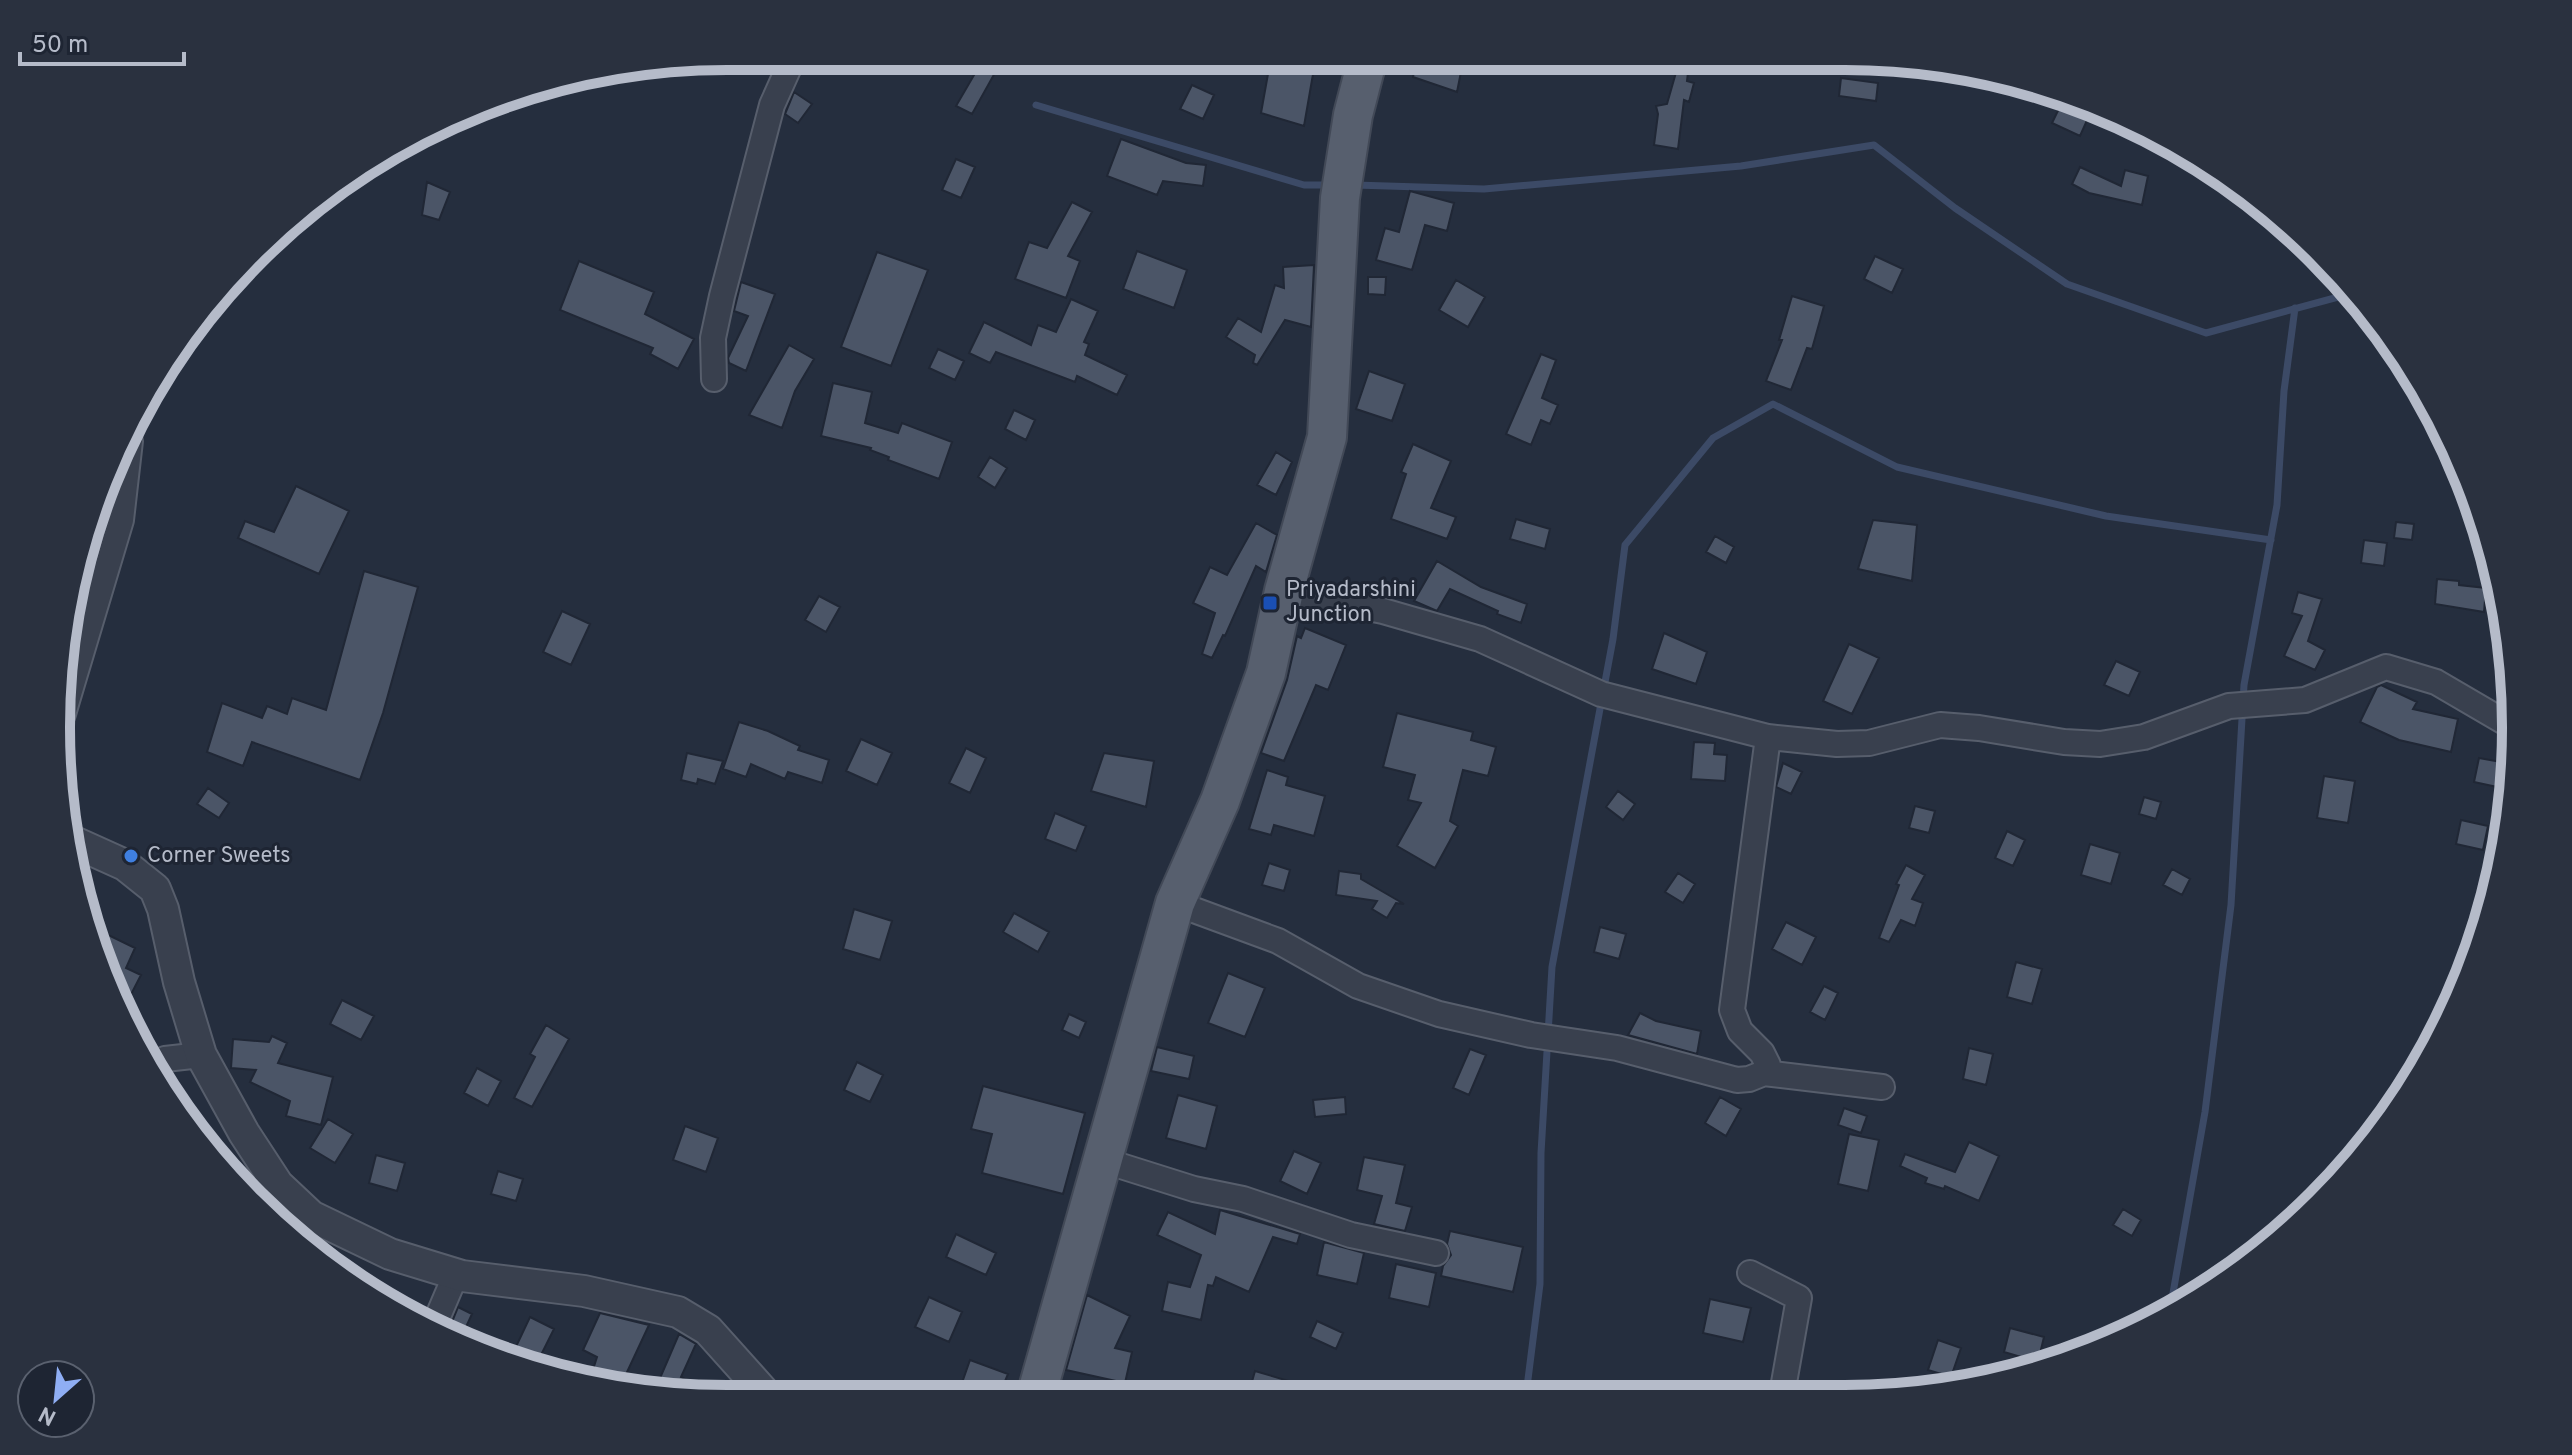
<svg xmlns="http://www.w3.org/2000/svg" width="2572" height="1455" viewBox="0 0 2572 1455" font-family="Overpass,sans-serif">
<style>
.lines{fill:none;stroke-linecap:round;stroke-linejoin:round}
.stream{stroke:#3c4a66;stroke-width:7}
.building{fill:#4b5567;stroke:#202735;stroke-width:2}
.minor-casing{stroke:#575e6c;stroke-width:28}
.tertiary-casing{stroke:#575e6c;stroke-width:34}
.primary-casing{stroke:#424957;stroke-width:42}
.minor{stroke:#39404e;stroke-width:24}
.tertiary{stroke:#39404e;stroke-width:30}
.primary{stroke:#575f6e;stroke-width:38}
.transit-dot{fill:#1a4fb4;stroke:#1e2533;stroke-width:3}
.shop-dot{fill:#3f7fe0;stroke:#1e2533;stroke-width:3}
.labels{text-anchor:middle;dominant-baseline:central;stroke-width:6;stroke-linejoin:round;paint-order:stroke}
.poi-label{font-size:22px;fill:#b5bbc9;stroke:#1e2533;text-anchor:start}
.rim{fill:none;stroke:#b5bbc9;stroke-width:10}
</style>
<rect width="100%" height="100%" fill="#252e3e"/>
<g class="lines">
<path class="stream" d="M1036 105 1304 185H1331
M1355 185 1484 189 1741 166 1874 145 1955 208 2067 284 2206 333 2353 293
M2170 1310 2205 1112 2231 905 2244 685 2277 505 2284 391 2295 308
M1526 1395 1540 1284 1541 1153 1552 967 1613 639 1625 545 1713 438 1773 404 1897 467 2106 516 2271 540"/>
</g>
<path class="building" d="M1271 57H1316L1304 126 1261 113Z
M1417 57H1464L1457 92 1413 77Z
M1679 62 1689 64 1687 81 1694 83 1689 102 1684 100 1678 149 1654 145 1658 114 1656 106 1667 104Z
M981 63 996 71 972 114 956 106Z
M1841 78 1878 83 1876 101 1839 96Z
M1192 85 1214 95 1203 119 1180 109Z
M794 92 812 104 798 123 785 114Z
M2066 94 2093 107 2080 136 2052 123Z
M1121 139 1186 163 1206 165 1203 186 1163 181 1157 195 1107 176Z
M956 159 975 167 961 198 942 190Z
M2080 167 2121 186 2125 170 2148 176 2142 205 2089 193 2072 184Z
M427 182 450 192 439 220 422 215Z
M1410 191 1454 203 1447 231 1425 225 1412 270 1376 260 1385 228 1399 232Z
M1072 202 1092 212 1068 256 1080 261 1066 298 1015 279 1029 242 1047 248Z
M1137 251 1187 270 1174 308 1123 289Z
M877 252 928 270 891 366 841 347Z
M1875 256 1903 269 1892 293 1864 279Z
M579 261 654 292 645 314 694 339 678 369 650 354 653 348 560 310Z
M1314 265 1311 327 1285 320 1257 365 1253 363 1255 355 1226 337 1238 318 1261 332 1275 285 1284 288 1283 267Z
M1368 277H1386L1385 295 1368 294Z
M1456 280 1485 297 1468 327 1439 310Z
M741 282 775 294 746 371 729 363 728 358 748 316 734 311Z
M1792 296 1824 306 1812 349 1807 348 1791 390 1766 381 1782 340H1779Z
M1071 299 1098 311 1084 342 1089 344 1085 355 1127 375 1117 395 1077 376 1075 382 996 352 990 363 969 353 984 322 1031 345 1038 325 1056 332Z
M789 345 814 359 795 391 782 428 749 415Z
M938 349 964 361 955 380 929 368Z
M1541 354 1556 360 1542 398 1558 405 1550 424 1541 420 1531 445 1506 434Z
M1369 371 1405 384 1392 421 1356 409Z
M833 383 872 392 865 423 898 433 902 423 952 442 939 479 888 460 889 457 870 450 871 448 821 436Z
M1014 410 1035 420 1026 440 1005 429Z
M1413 444 1451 461 1431 508 1456 517 1447 539 1391 519 1406 474 1401 472Z
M1276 452 1292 462 1276 495 1257 485Z
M990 457 1007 468 995 488 978 477Z
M296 486 349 511 319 574 238 538 245 521 274 532Z
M1516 519 1550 529 1545 549 1510 539Z
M1873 520 1917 525 1912 581 1858 569Z
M2396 522 2414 524 2412 540 2394 538Z
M1256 523 1277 535 1266 572 1256 566 1225 636 1223 635 1212 658 1202 654 1215 613 1193 603 1210 567 1227 575Z
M1715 536 1734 547 1726 563 1706 552Z
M2364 540 2387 543 2384 566 2361 563Z
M1437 561 1481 587 1527 604 1521 623 1497 614 1498 611 1450 589 1437 611 1414 601Z
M364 571 418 587 383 713 360 780 252 742 243 766 207 752 222 703 262 718 267 706 287 714 292 698 326 710Z
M2437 579 2459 581V585L2486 588 2484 612 2435 604Z
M2298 592 2322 599 2308 641 2325 650 2315 670 2284 656 2302 616 2292 613Z
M819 596 840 607 826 632 805 620Z
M562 611 590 624 571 665 543 652Z
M1305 628 1346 645 1328 690 1316 685 1284 761 1261 753 1287 680 1297 636 1301 638Z
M1664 633 1707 652 1696 684 1652 669Z
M1849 644 1879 658 1852 714 1823 701Z
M2116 661 2140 672 2129 696 2104 685Z
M2381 685 2417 702 2413 709 2458 719 2451 752 2399 740 2360 722 2377 687Z
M1397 713 1473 732 1471 740 1496 747 1488 776 1463 770 1450 821 1458 826 1435 868 1397 846 1421 803 1408 800 1415 775 1383 767Z
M739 722 768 731 800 746 798 750 829 760 822 783 788 772 785 779 751 764 746 777 723 769Z
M861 739 892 753 877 785 846 771Z
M1694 742 1715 743 1714 754 1727 755 1725 781 1691 779Z
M966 748 986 758 970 793 949 783Z
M687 753 723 761 715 784 698 779 697 784 681 780Z
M1104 753 1154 761 1146 807 1091 791Z
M2479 758 2512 764 2511 790 2474 782Z
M1783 763 1802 772 1791 794 1776 787Z
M1267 770 1288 777 1286 785 1325 796 1314 836 1274 825 1271 835 1249 829Z
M2324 776 2355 781 2348 823 2317 818Z
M208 788 229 803 219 818 197 804Z
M1618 791 1635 804 1623 820 1606 807Z
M2144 797 2161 802 2156 819 2139 814Z
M1915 806 1935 811 1929 833 1909 828Z
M1055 813 1086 826 1076 851 1045 839Z
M2461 820 2488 826 2483 850 2456 844Z
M2007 831 2025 840 2013 866 1995 858Z
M2090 844 2120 853 2111 884 2081 875Z
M1269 863 1290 870 1284 891 1262 885Z
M1906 865 1925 875 1912 899 1923 903 1915 926 1901 920 1889 942 1879 938 1899 885 1896 884Z
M2172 869 2190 879 2182 895 2163 885Z
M1339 871 1361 874V879L1404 904 1396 903 1387 918 1372 909 1377 901 1336 895Z
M1678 873 1695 884 1683 903 1665 892Z
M854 909 892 921 880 960 843 949Z
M1014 913 1049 932 1038 952 1003 932Z
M1786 922 1816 937 1802 965 1772 949Z
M1600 927 1626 934 1619 959 1594 952Z
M94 928 135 948 126 968 141 975 123 1010 107 984Z
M2016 962 2042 969 2032 1004 2007 997Z
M1228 973 1265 988 1245 1037 1208 1023Z
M1824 986 1838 993 1825 1020 1810 1012Z
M342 1000 374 1016 361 1040 330 1024Z
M1640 1013 1656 1021 1701 1031 1697 1054 1628 1035Z
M1069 1014 1086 1022 1079 1038 1062 1030Z
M546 1025 569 1039 532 1107 514 1098 535 1057 530 1054Z
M272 1036 287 1043 278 1063 333 1077 321 1125 286 1116 290 1101 250 1082 256 1070 231 1068 233 1039 269 1042Z
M1157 1047 1194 1056 1189 1079 1151 1071Z
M1969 1048 1993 1054 1986 1085 1963 1079Z
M1470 1049 1486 1055 1469 1095 1453 1088Z
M857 1062 883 1075 870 1102 844 1090Z
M477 1068 501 1081 488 1106 464 1093Z
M983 1086 1085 1113 1063 1194 982 1173 992 1134 971 1129Z
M1178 1095 1217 1106 1206 1149 1166 1138Z
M1345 1097 1346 1114 1315 1117 1313 1100Z
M1720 1097 1741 1109 1726 1136 1705 1123Z
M1844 1108 1867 1116 1861 1133 1838 1125Z
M328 1119 353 1134 335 1163 310 1148Z
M685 1126 718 1138 706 1172 673 1160Z
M1849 1134 1879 1140 1868 1191 1838 1184Z
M1969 1142 1999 1156 1979 1201 1945 1186 1944 1189 1925 1183 1927 1178 1900 1166 1905 1154 1955 1172Z
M1294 1151 1321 1163 1307 1194 1280 1181Z
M376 1155 405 1163 397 1191 369 1183Z
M1364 1157 1405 1165 1396 1203 1412 1207 1405 1231 1374 1224 1382 1196 1357 1190Z
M498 1171 523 1179 516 1201 491 1194Z
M2123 1209 2141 1220 2132 1236 2113 1225Z
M1220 1210 1300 1234 1297 1244 1273 1237 1249 1292 1216 1277 1213 1286 1208 1285 1201 1320 1162 1311 1168 1282 1190 1287 1201 1255 1157 1235 1168 1212 1215 1234Z
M1450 1231 1523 1247 1513 1292 1441 1276 1443 1266 1451 1255 1447 1244Z
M956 1234 996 1253 986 1275 946 1257Z
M1324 1242 1364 1253 1357 1284 1317 1275Z
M1396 1264 1436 1273 1429 1307 1389 1298Z
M1087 1295 1130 1316 1115 1348 1132 1352 1125 1383 1066 1370Z
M929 1297 962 1312 949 1342 915 1327Z
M1710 1299 1751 1308 1743 1342 1703 1333Z
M458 1307 472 1314 460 1340 447 1334Z
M600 1313 649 1325 621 1385 590 1379 597 1357 583 1350Z
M530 1317 554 1329 536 1365 513 1353Z
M1317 1321 1343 1333 1336 1349 1310 1337Z
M2010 1328 2044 1337 2038 1362 2004 1352Z
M679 1334 696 1344 681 1377 685 1379 677 1396 654 1392Z
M1938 1340 1961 1348 1951 1377 1928 1370Z
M970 1360 1008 1374 999 1396 957 1397Z
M1255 1371 1322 1391 1321 1395 1259 1396 1249 1392Z"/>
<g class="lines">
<defs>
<path id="minor" d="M714 379 713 338 722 296 772 105 794 56
M98 512 121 520
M1284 591 1383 611 1480 639 1601 694 1768 737 1837 744 1869 743 1940 725 1979 728 2064 742 2100 744 2144 737 2229 706 2305 700 2386 667 2436 682 2513 727
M63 714 121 520 130 441
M1175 903 1278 941 1358 986 1439 1014 1531 1035 1617 1048 1737 1080 1749 1079 1764 1073 1768 1065 1762 1053 1740 1031 1732 1010 1768 737
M156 1063 165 1059 201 1055
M1764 1073 1882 1087
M1102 1160 1194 1189 1243 1199 1351 1235 1436 1253
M1750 1273 1799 1298 1782 1394
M433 1328 456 1274"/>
<path id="tertiary" d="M74 842 125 865 155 889 163 909 179 982 201 1055 244 1133 278 1185 311 1216 390 1254 462 1276 584 1291 678 1312 708 1330 768 1397"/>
<path id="primary" d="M1036 1396 1175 903 1220 801 1266 673 1284 591 1327 437 1340 198 1353 115 1368 57"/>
</defs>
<use href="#minor" class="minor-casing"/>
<use href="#tertiary" class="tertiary-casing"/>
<use href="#primary" class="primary-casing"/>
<use href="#minor" class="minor"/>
<use href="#tertiary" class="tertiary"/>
<use href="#primary" class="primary"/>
</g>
<rect class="transit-dot" x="1262" y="595" width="16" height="16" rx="4"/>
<circle class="shop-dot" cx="131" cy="856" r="8"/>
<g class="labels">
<g class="poi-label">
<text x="1286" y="590">Priyadarshini<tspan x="1286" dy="25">Junction</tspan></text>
<text x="147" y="856">Corner Sweets</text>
</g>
</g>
<path d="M0 0H2572V1455H0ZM727 70H1845A657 657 0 0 1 2502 727V728A657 657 0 0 1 1845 1385H727A657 657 0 0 1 70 728V727A657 657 0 0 1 727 70Z" fill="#2a313f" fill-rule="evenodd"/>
<path class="rim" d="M727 70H1845A657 657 0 0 1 2502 727V728A657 657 0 0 1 1845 1385H727A657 657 0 0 1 70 728V727A657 657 0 0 1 727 70Z"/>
<g transform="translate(56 1399) rotate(207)"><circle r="38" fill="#1e2533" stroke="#5a616f" stroke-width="2"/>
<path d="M0-6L14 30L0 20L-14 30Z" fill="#8faef4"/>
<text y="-12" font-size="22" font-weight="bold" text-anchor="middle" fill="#b5bbc9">N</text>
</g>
<path d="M20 52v12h164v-12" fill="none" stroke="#b5bbc9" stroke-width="4"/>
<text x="32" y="52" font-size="24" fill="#b5bbc9" stroke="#1e2533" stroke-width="6" paint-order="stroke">50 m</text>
</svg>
